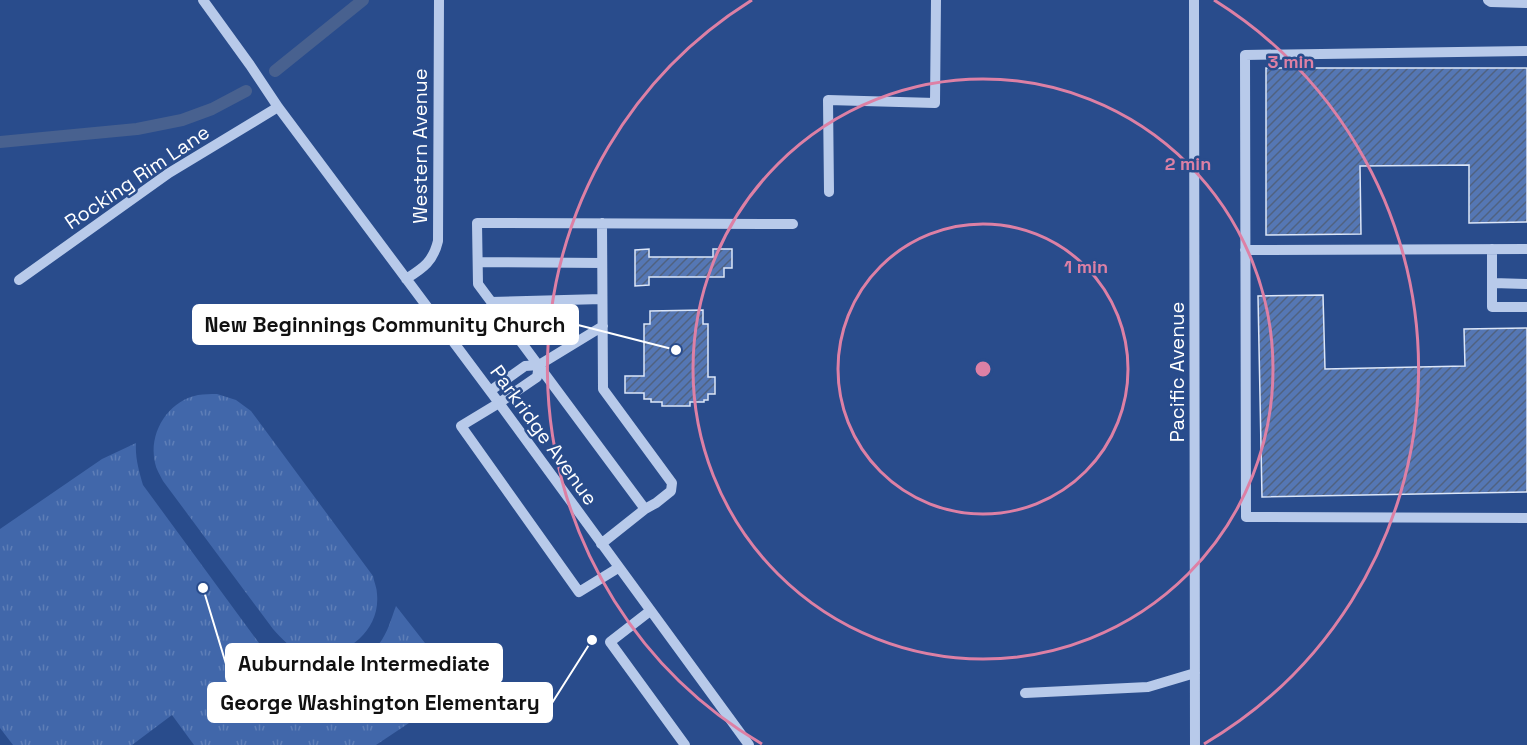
<svg xmlns="http://www.w3.org/2000/svg" width="1527" height="745" viewBox="0 0 1527 745" font-family="'Space Grotesk',sans-serif">
<style>
.grass{fill:url(#grass-tufts)}
.lines{fill:none;stroke-linecap:round;stroke-linejoin:round}
.canal{stroke:#48618f;stroke-width:12}
.building{fill:url(#building-hatch);stroke:#dce6f8;stroke-width:1.5}
.minor{stroke:#b8caea;stroke-width:10}
.ring{fill:none;stroke:#dd80a5;stroke-width:3}
.labels{text-anchor:middle;dominant-baseline:central;stroke-width:5;stroke-linejoin:round;paint-order:stroke}
.street-label{font-size:20px;fill:#fff;stroke:#294c8c}
.centre{fill:#dd80a5;stroke:#294c8c;stroke-width:3}
.ring-label{font-size:18px;text-anchor:middle;font-weight:bold;fill:#dd80a5;stroke:#294c8c;stroke-width:5;stroke-linejoin:round;paint-order:stroke}
.leader{fill:none;stroke:#fff;stroke-width:2}
.callout-dot{fill:#fff;stroke:#294c8c;stroke-width:2}
.callout{fill:#fff;stroke:#fff;stroke-width:2}
.callout-label{font-size:21px;text-anchor:middle;font-weight:bold;fill:#111}
</style>
<defs>
<pattern id="grass-tufts" width="24" height="20" patternUnits="userSpaceOnUse" patternTransform="scale(1.5)"><rect width="24" height="20" fill="#4167aa"/><path d="M3 7l-1-3M5 7V3M7 7l1-3M15 17l-1-3M17 17v-4M19 17l1-3" fill="none" stroke="#5e7eb7"/></pattern>
<pattern id="building-hatch" width="6" height="6" patternUnits="userSpaceOnUse" patternTransform="scale(1.5)"><rect width="6" height="6" fill="#5577b4"/><path d="M-1 1l2-2M0 6l6-6M5 7l2-2" fill="none" stroke="#506280"/></pattern>
</defs>
<rect width="100%" height="100%" fill="#294c8c"/>
<path class="grass" d="M217 394 236 400 251 411 373 576C374 582 377 588 377 594 381 634 339 664 302 652 290 648 282 639 273 629L163 481C160 475 156 469 155 463 148 433 168 401 198 395 204 394 211 394 217 394Z
M136 443C135 458 139 471 143 485L259 643C265 649 272 656 280 661 300 673 329 677 351 668 362 663 372 653 379 644 388 632 391 619 396 606L432 652 418 717 376 745H194L172 715 132 745H13L0 728V529L102 459Z"/>
<g class="lines">
<path class="canal" d="M275 71 363 0
M0 142 137 129 182 120 212 109 246 91"/>
</g>
<path class="building" d="M1266 68H1527V222L1469 223V165L1360 166 1361 234 1266 235Z
M649 249V257H713V249H732V268H724V277H649V285L635 286V250Z
M1323 295 1325 369 1465 366 1464 329 1527 328V492L1262 497 1258 296Z
M703 310V324H708V377H715V394H708V400H704V402H690V406H662V402H651V399H644V393H625V376H644V324H650V311Z"/>
<g class="lines">
<path class="minor" d="M203 0 250 65 278 107 499 403 749 745
M1194 0 1195 745
M1488 0 1491 2 1527 3
M1527 51 1245 55 1246 517 1527 518
M829 192 828 100 935 103 936 0
M602 223 603 389 672 483 671 491 656 503 645 509 478 284 477 223 793 224
M1492 249V307H1527
M1245 250 1527 249
M478 262 602 263
M406 279C423 268 433 262 438 241L439 0
M19 280 169 173 278 107
M1493 283 1527 284
M491 302 602 299
M539 365 537 377 499 403 461 426 579 592 618 568
M490 391 525 366 539 365 603 326
M601 544 645 509
M650 611 610 642 685 745
M1025 693 1148 687 1195 673"/>
</g>
<g class="ring">
<circle cx="983" cy="369" r="145"/>
<circle cx="983" cy="369" r="290"/>
<path d="M762 744A435 435 0 0 1 752 0M1214 0A435 435 0 0 1 1204 744"/>
</g>
<g class="labels">
<g class="street-label">
<text transform="translate(420 146) rotate(-90)">Western Avenue</text>
<text transform="translate(137 177) rotate(-34)">Rocking Rim Lane</text>
<text transform="translate(1177 372) rotate(-90)">Pacific Avenue</text>
<text transform="translate(544 435) rotate(54)">Parkridge Avenue</text>
</g>
</g>
<circle cx="983" cy="369" r="9" class="centre"/>
<g class="ring-label">
<text x="1291" y="68">3 min</text>
<text x="1188" y="170">2 min</text>
<text x="1086" y="273">1 min</text>
</g>
<path class="leader" d="M676 350L578 325M203 588L226 664M592 640L552 703"/>
<g class="callout-dot">
<circle cx="676" cy="350" r="6"/>
<circle cx="203" cy="588" r="6"/>
<circle cx="592" cy="640" r="6"/>
</g>
<g class="callout">
<rect x="193" y="305" width="385" height="39" rx="6"/>
<rect x="226" y="644" width="276" height="39" rx="6"/>
<rect x="208" y="683" width="344" height="39" rx="6"/>
</g>
<g class="callout-label">
<text x="385" y="332">New Beginnings Community Church</text>
<text x="364" y="671">Auburndale Intermediate</text>
<text x="380" y="710">George Washington Elementary</text>
</g>
</svg>
